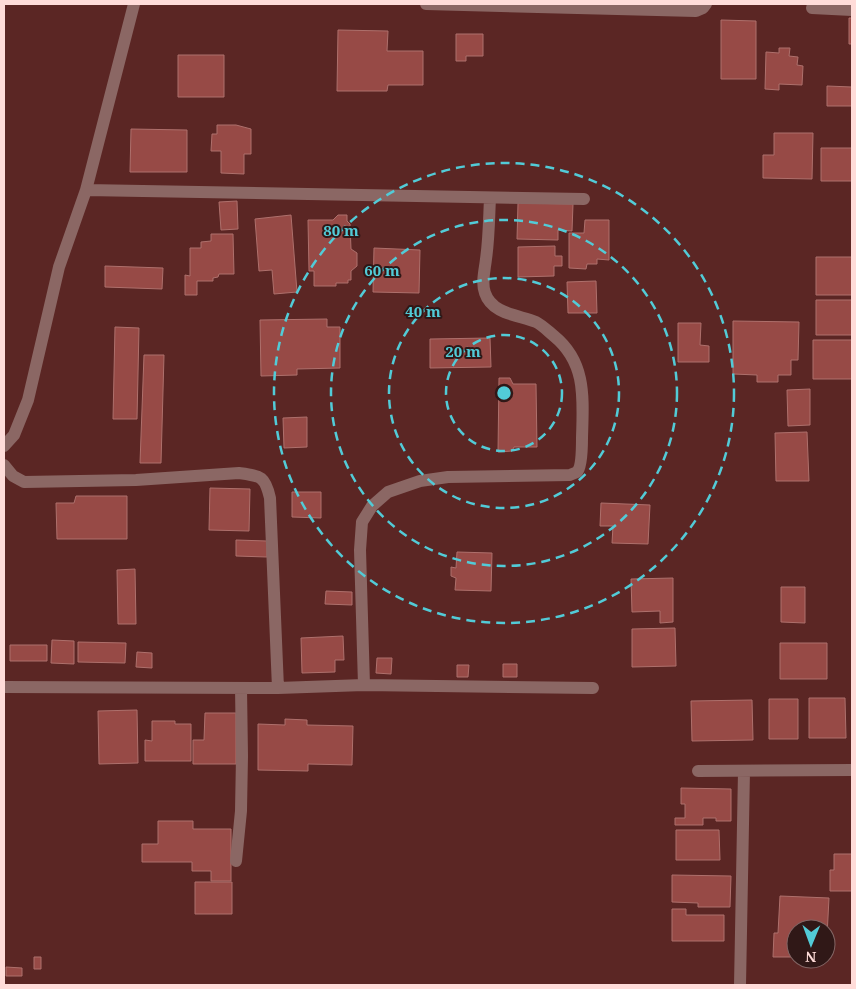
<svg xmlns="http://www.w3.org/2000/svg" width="856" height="989" viewBox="0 0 856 989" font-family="'Noto Serif',serif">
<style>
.building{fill:#974a46;stroke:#ae706c}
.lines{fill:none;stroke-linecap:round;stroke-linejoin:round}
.street{stroke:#8b6764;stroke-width:12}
.ring{fill:none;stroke:#52cbd7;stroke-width:2.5;stroke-dasharray:9 6}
.centre{fill:#52cbd7;stroke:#301817;stroke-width:2.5}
.ring-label{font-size:15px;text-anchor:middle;font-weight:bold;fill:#52cbd7;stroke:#301817;stroke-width:4;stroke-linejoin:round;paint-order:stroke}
</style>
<rect width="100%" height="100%" fill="#5b2624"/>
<path class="building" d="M849 18H852V44H849Z
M721 20 756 21V79H721Z
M338 30 388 31 387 51H423V85H388L387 91H337Z
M456 34H483V56H466V61H456Z
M779 48H790L789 56 798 57 797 65 803 66 802 85 779 84V90L765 89 766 52 779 53Z
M178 55H224V97H178Z
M827 86 852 87V106H827Z
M217 125H236L251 129V154H244V174L221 173V151H211L212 134H217Z
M131 129 187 130V172H130Z
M774 133H813L812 179 763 178V155H774Z
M821 148H852V181H821Z
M237 201 238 229 221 230 219 202Z
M518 203 573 204 572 231 558 230V240L517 239Z
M291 215 297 292 274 294 272 270 259 271 255 219Z
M338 215H347V221L350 224 351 249 357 253V266L351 271V280H348V283H336V286H314V271H309L308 220H333Z
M585 220H609V260L597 259V264H587L586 269 569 268V233H584Z
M211 234H233L234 274H219L218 277 213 278V281H197V295H185V275L190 276V248H201V242L211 241Z
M555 246V256H562V266H554V276L518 277V247Z
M374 248 420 250 419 293 373 292Z
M816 257H852V295H816Z
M105 266 163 268 162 289 105 287Z
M596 281 597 313H568L567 282Z
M816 300H852V335H816Z
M327 319V327H340V368L297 369V375L261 376 260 320Z
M733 321 799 322 798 360H791V375H778V382H757V375L733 374Z
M678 323H701L700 345 709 346V362H678Z
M115 327 139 328 137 419H113Z
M490 338 491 367 430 368V339Z
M813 340H852V379H813Z
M144 355H164L161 463H140Z
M499 378H510L513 384H536L537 447H514L512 451 498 452Z
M810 389V425L788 426 787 390Z
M307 417V447L284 448 283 418Z
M807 432 809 481H776L775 433Z
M210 488 250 489 249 531 209 530Z
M292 492H321V518L292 517Z
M76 496H127V539H57L56 503H74Z
M601 503 650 505 648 544 612 543 613 526H600Z
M236 540 267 541V557L236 556Z
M457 552 492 553 491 591 455 590 456 578 451 576V567L456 568Z
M135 569 136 624H118L117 570Z
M673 578V622L660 623V611L632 612 631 579Z
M781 587H805V623L781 622Z
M326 591 352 592V605L325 604Z
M675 628 676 666 632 667V629Z
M343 636 344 660H335V672L302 673 301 638Z
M52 640 74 641V664L51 663Z
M78 642 126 643 125 663 78 662Z
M780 643H827V679H780Z
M10 645H47V661H10Z
M137 652 152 653V668L136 667Z
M377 658H392L391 674 376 673Z
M503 664H517V677H503Z
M457 665H469L468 677H457Z
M809 698H845L846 738H809Z
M769 699H798V739H769Z
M752 700 753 740 692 741 691 701Z
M137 710 138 763 99 764 98 711Z
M205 713H236V764H193V740H204Z
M285 719 307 720V725L353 726 352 765 308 764V771L258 770V724L285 725Z
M152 721H175V724H191V761H145V740L152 741Z
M681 788 731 789V821H716V818H703V825H675V818H685V804H681Z
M158 821H193V829H231V881H211V871H192V862H142V844H158Z
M676 830H719L720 860H676Z
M834 854H852V891H830V870H834Z
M672 875 731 876 730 907H698V903L672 902Z
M195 882H232V914H195Z
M780 896 829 898 827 936H826V929H796V957H773L774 933H778Z
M672 909H686V915H724V941H672Z
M34 957H41V969H34Z
M6 967 22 968V976H6Z"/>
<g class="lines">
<path class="street" d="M426 4 696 11 703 8 706 4
M812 8 852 10
M86 190 584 199
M4 446 14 435 28 400 59 267 86 190 134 4
M4 465 13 476 24 482 136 480 239 473C261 476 265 476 270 498L278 688
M364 685 360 550 362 522 372 506 388 492 420 481 448 477 570 475C572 474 575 473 577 472 582 467 582 445 582 438 583 399 587 363 554 336 548 331 542 325 536 322 518 315 492 314 485 293 481 283 485 269 486 259 489 238 489 218 490 198
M4 687 278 688 364 685 593 688
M698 771 852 770
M236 861 241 811 242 756 241 688
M740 985 744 771"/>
</g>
<g class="ring">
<circle cx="504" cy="393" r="58"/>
<circle cx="504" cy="393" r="115"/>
<circle cx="504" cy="393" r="173"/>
<circle cx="504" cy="393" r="230"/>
</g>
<circle cx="504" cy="393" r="8" class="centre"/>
<g class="ring-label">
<text x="341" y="236">80 m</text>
<text x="382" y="276">60 m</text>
<text x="423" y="317">40 m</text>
<text x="463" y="357">20 m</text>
</g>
<rect width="856" height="989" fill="none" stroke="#ffdcd9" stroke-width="10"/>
<g transform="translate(811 944) rotate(181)"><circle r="24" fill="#301817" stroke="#836665"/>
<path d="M0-4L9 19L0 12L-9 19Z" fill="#52cbd7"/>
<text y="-8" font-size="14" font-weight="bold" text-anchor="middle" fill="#ffdcd9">N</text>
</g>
</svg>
